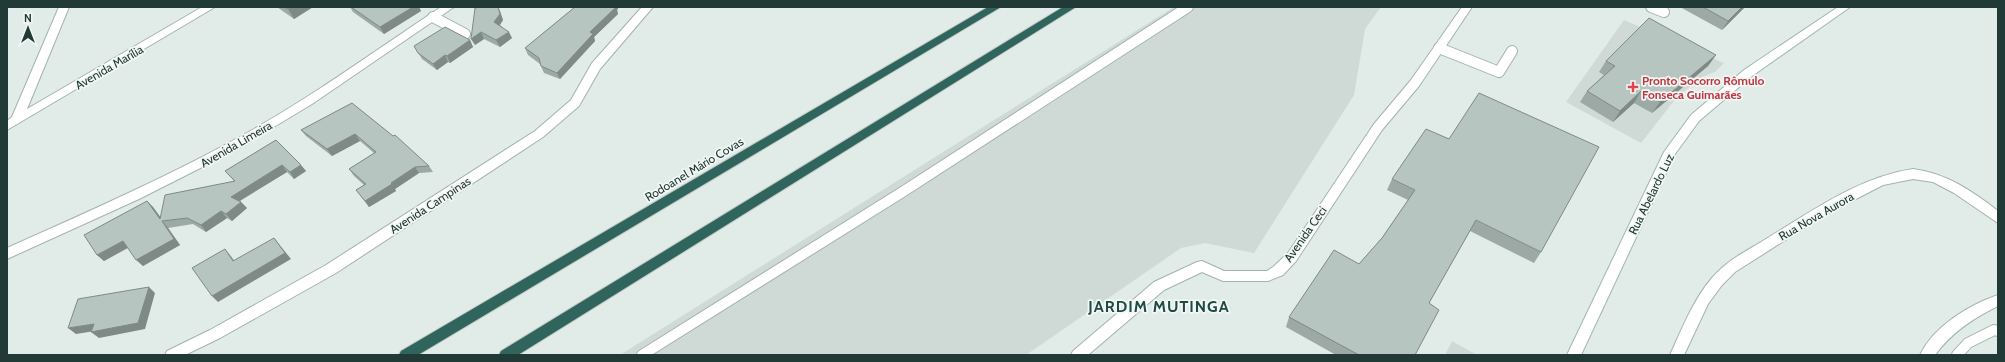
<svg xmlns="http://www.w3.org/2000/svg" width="2005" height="362" viewBox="0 0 2005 362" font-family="Cabin,sans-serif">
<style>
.built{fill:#cfdad6}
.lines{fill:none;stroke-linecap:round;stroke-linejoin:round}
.service-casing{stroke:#a4b2ae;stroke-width:12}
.minor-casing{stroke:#a4b2ae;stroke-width:2}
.secondary-casing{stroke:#a0b6af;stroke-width:2}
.motorway-casing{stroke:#c1c8c6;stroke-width:2}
.service{stroke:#fff;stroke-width:10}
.minor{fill:#fff;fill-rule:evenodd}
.secondary{fill:#fff;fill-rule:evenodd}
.motorway{fill:#30655d;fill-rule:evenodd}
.wall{fill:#9da9a5}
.shaded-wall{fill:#7f8a86}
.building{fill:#b6c5c0;stroke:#7f8a86}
.health-dot{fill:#e0444e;stroke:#f1f7f5;stroke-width:1.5}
.labels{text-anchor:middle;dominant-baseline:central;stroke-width:3.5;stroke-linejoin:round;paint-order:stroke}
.street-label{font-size:12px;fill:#223a35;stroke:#f1f7f5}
.health-label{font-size:12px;font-weight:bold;fill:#be3a42;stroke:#f1f7f5;text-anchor:start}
.district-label{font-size:16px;font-weight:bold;letter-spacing:1px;fill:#1f4b43;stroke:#f1f7f5}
</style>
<rect width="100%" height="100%" fill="#e1ebe7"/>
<path class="built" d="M1174 7H1381L1365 29 1354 95 1254 253 1205 243 1181 248 1026 355H620Z
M1624 20 1724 63 1715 72 1702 77 1677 97 1641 143 1566 102Z
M1452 341 1477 355H1445Z"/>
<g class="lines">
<defs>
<path id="service" d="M1651 7 1664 12
M433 17 465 34
M1439 48 1499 72 1512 51
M642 355 904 191 1188 7
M1957 355 1968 343 1994 330 1998 331"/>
<path id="minor" d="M59 7H69L27 109 202 7H215L7 130V121L12 117Z
M441 7H454L312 104 234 151 139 199 7 259V248C90 211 174 174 254 129 319 92 379 48 441 7Z
M642 7H653L600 69 579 106 543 137 336 273 220 338 185 355H165L167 351 210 330 326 265 535 131 571 100 592 63Z
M1462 7H1472L1419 86 1382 130 1296 261 1283 275 1268 281H1223L1202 272 1164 290 1088 355H1071L1073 351 1154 282 1197 262 1202 261 1224 271H1267L1273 267 1288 253 1374 124 1411 80Z
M1913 169C1946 173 1972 191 1998 211V223L1954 193 1933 182 1913 179 1883 185 1823 216 1735 272 1722 285 1708 304 1684 355H1670C1682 329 1693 300 1712 278 1727 260 1747 251 1766 239 1812 211 1859 177 1913 169Z
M1998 295V306C1973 318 1951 333 1935 355H1920C1934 326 1969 305 1998 295Z"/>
<path id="secondary" d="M1838 7H1850L1752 76 1699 121 1675 154 1581 355H1567L1664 152 1691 115 1744 70Z"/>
<path id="motorway" d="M988 7H1001L418 355H399L401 351Z
M1063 7H1076L518 355H499L501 351Z"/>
</defs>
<use href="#service" class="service-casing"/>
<use href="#minor" class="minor-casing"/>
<use href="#secondary" class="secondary-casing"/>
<use href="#motorway" class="motorway-casing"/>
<use href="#service" class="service"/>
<use href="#minor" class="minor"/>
<use href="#secondary" class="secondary"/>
<use href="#motorway" class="motorway"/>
</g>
<path class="wall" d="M277 7H313L294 19Z
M350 7H419L421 11 384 34 353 12Z
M481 7H498L503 20 500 25 512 38 500 47 484 39 475 45Z
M575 7H619L617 10 618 14 594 37 595 41 560 79 544 73 540 64 528 55 525 48Z
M1680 7H1745L1722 30Z
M470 40 473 47 450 63 448 62 437 70 422 59 414 46Z
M1716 55 1708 66 1652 113 1634 103 1613 122 1580 102 1587 91 1604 75 1599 72 1606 61Z
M352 103 429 166 433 172 419 173 395 189 396 191 369 207 356 190 364 185 354 176 349 169 374 153 360 141 332 156 306 136 301 130Z
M276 140 306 171 294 179 287 172 240 201 247 208 232 221 227 218 206 232 193 224 168 228 180 245 143 266 128 248 104 261 97 255 147 201 153 207 161 218 234 181 225 171Z
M1392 179 1541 252 1534 263 1470 231 1429 303 1415 355H1336L1286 327 1289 317 1359 264 1382 238 1408 200 1387 190Z"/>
<path class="shaded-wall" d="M292 7H313L294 19 288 9Z
M413 7H419L421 11 384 34 380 27Z
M498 7 500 11 503 20 497 29 494 22Z
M613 7H619L617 10 618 14 594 37 595 41 560 79 557 73 590 32Z
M1742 7H1745L1722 30 1728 21Z
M481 32 484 39 475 45 471 39Z
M509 32 512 38 500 47 496 40Z
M470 40 473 47 450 63 447 56Z
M445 55 448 62 437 70 433 64Z
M1716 55 1708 66 1652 113 1660 102Z
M1641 91 1634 103 1613 122 1620 111Z
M355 134 360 141 332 156 327 149Z
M282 165 287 172 236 203 231 197Z
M301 165 306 171 294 179 290 172Z
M415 167 419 173 395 189 396 191 369 207 365 201Z
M147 201 153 207 163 221 160 219Z
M241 202 247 208 232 221 226 214Z
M221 211 227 218 206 232 201 225Z
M162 221 168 228 180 245 143 266 136 260Z
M274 238 291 259 218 302 212 296Z
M123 241 129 247 104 261 97 255Z
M225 249 230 255 239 267 233 261Z
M149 287 155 293 145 329 99 338 91 332Z
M94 324 101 330 76 334 68 328Z"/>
<path class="building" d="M284 7H292L288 9Z
M351 7H413L380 27Z
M481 7H498L500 14 494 22 509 32 496 40 481 32 471 39 475 8Z
M575 7H616L590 32 593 34 557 73 541 66 539 58 525 48Z
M1703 7H1742L1728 21Z
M1649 18 1716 55 1660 102 1641 91 1620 111 1587 91 1615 66 1606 61Z
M445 27 470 40 447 56 445 55 433 64 418 53 414 46Z
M1479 93 1599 147 1541 252 1476 220 1429 303 1439 310 1415 355H1359L1289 317 1334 250 1359 264 1382 238 1415 190 1392 179 1426 129 1449 139Z
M352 103 393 136 395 135 429 166 415 167 391 183 392 184 365 201 356 190 366 184 349 169 376 152 355 134 327 149 301 130Z
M276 140 301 165 290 172 282 165 231 197 241 202 226 214 221 211 201 225 187 218 162 221 174 239 136 260 123 241 97 255 84 235 147 201 160 219 165 195 235 181 225 171Z
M274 238 285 253 212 296 192 268 225 249 233 261Z
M149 287 138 323 91 332 94 324 68 328 78 299Z"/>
<path class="health-dot" d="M1631 81h4v4h4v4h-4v4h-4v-4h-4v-4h4z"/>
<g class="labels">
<g class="street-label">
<text transform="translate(109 67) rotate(-30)">Avenida Marília</text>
<text transform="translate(236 144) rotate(-30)">Avenida Limeira</text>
<text transform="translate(694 169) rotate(-31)">Rodoanel Mário Covas</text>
<text transform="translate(1651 194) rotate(-64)">Rua Abelardo Luz</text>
<text transform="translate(430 205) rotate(-33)">Avenida Campinas</text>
<text transform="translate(1816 216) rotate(-30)">Rua Nova Aurora</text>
<text transform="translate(1305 234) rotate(-55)">Avenida Ceci</text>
</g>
<g class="health-label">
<text x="1642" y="80">Pronto Socorro Rômulo<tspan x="1642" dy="14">Fonseca Guimarães</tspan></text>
</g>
<g class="district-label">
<text x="1159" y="306">JARDIM MUTINGA</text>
</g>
</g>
<rect width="2005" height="362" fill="none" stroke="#223a35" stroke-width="16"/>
<g transform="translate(28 28)" stroke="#f1f7f5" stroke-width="3" paint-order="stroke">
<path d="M0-3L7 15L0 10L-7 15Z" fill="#223a35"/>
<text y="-6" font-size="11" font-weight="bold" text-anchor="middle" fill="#223a35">N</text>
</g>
</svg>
